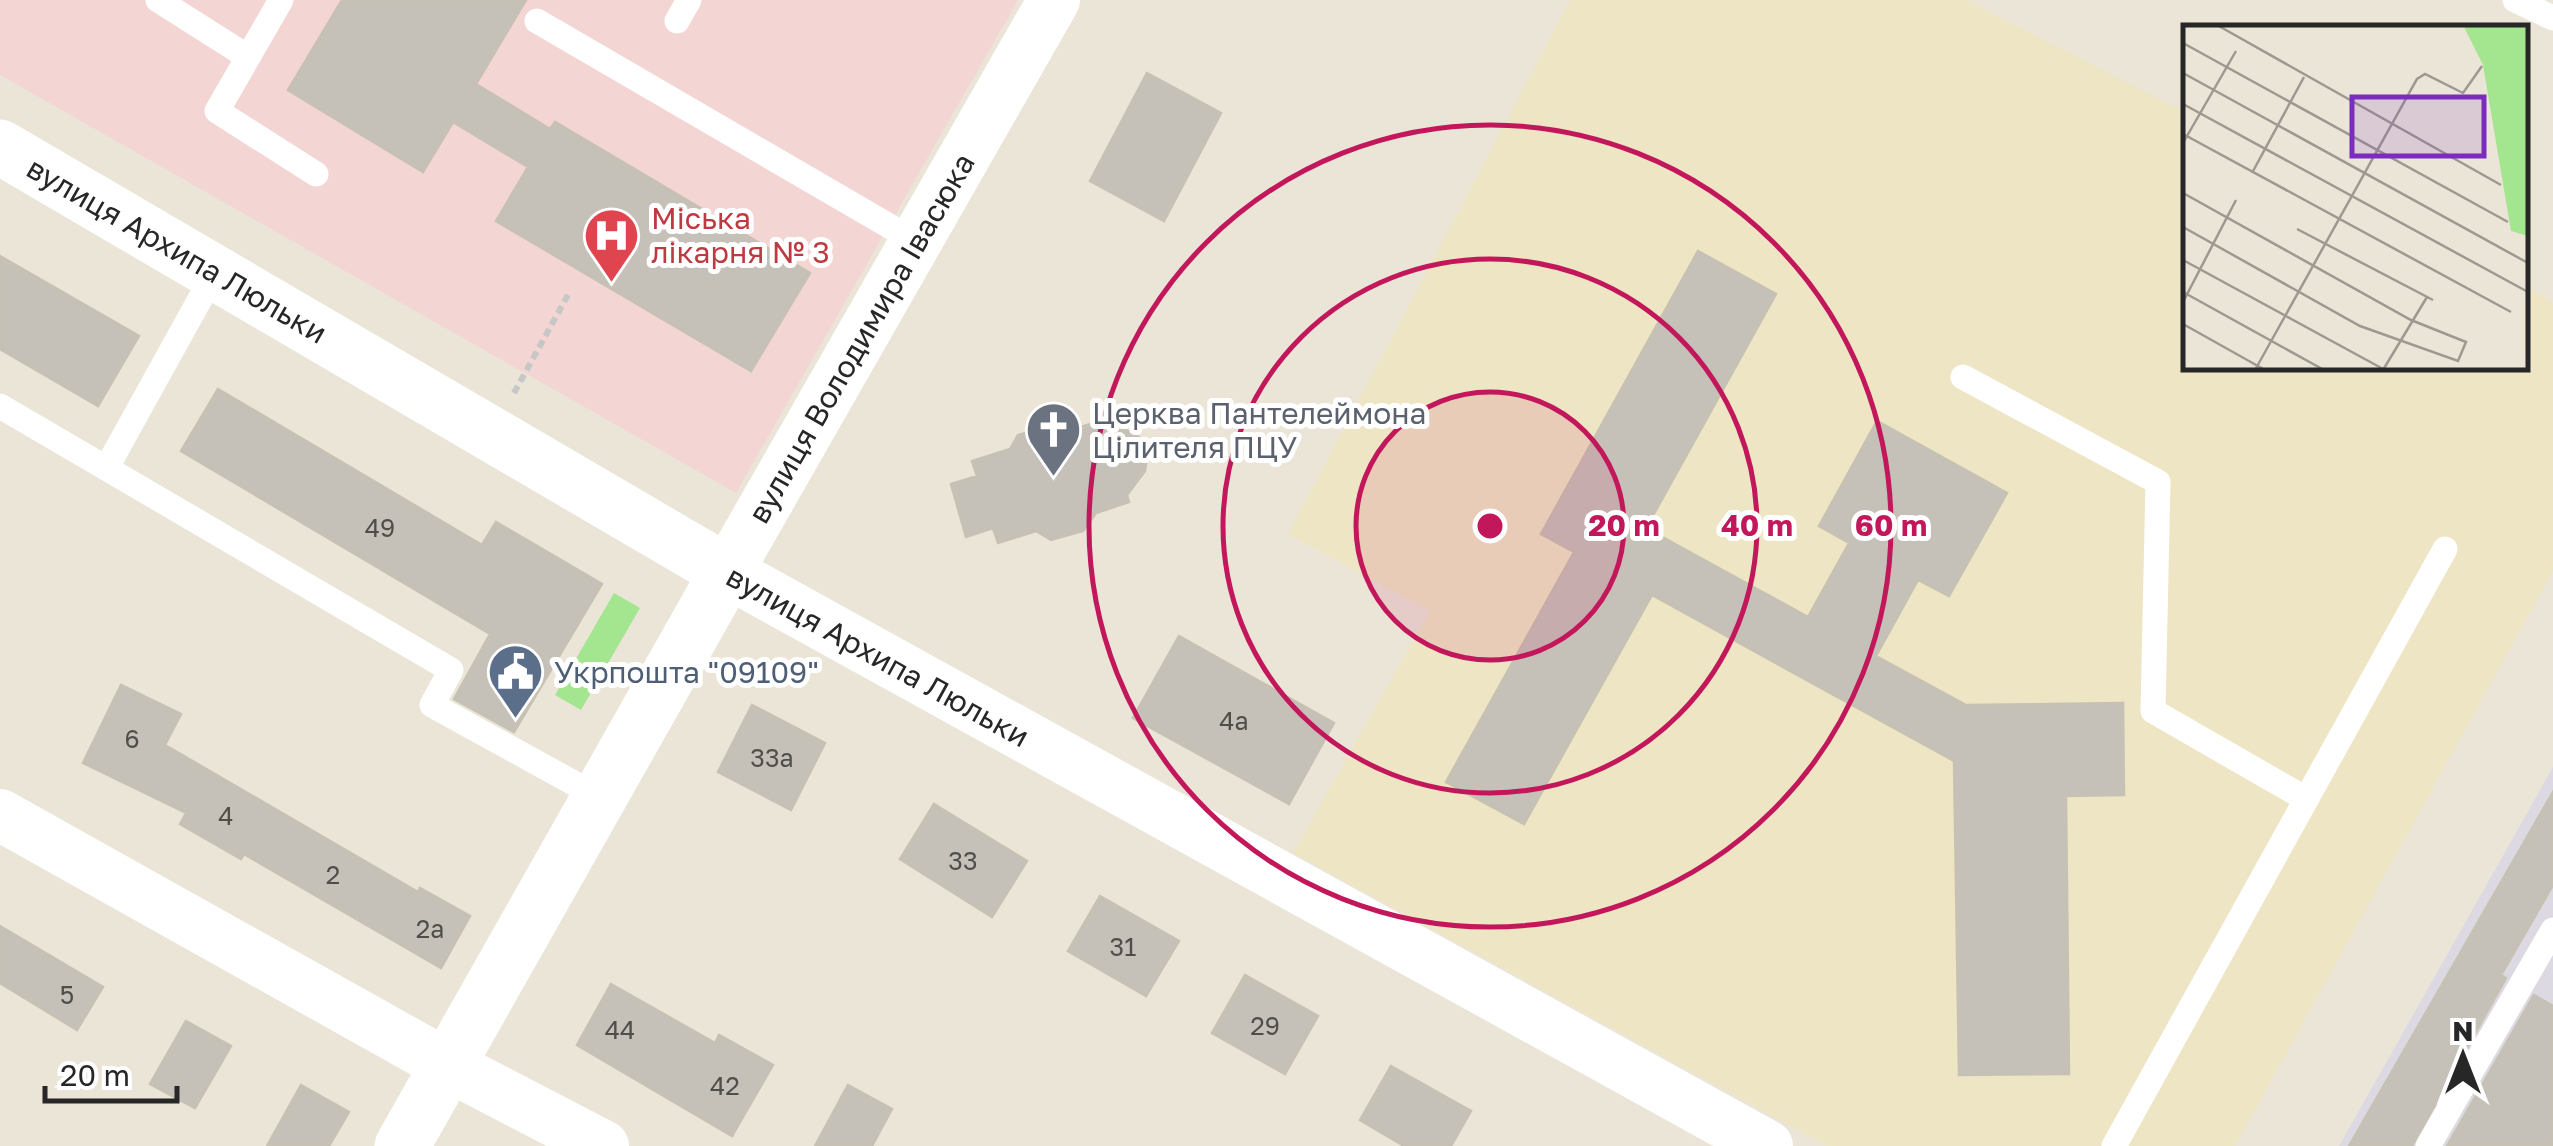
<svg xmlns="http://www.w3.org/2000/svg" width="2553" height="1146" viewBox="0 0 2553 1146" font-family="'Golos Text',sans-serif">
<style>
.industrial{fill:#ddd9e2}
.education{fill:#eee5c5}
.medical{fill:#f3d5d4}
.green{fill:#a4e590}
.building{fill:#c6c1b8;stroke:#c6c1b2;stroke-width:2.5}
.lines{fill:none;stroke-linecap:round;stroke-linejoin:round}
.path{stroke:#c7c7c7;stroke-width:6;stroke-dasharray:8 5;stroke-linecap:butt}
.lane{stroke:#fff;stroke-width:25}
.street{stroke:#fff;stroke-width:52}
.secondary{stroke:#fff;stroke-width:55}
.ring{fill:none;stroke:#c2185b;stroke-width:5}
.labels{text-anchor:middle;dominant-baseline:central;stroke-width:10;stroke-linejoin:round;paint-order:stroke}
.number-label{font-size:25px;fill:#4f4e4b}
.health-label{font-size:30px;fill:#be3a42;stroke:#fff;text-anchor:start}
.street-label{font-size:30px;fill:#272727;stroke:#fff}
.worship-label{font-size:30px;fill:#5b616d;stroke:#fff;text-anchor:start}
.service-label{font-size:30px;fill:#4e5e75;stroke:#fff;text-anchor:start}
.inset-road{fill:none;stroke:#9d9991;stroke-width:2.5}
.view{fill:#7b2cbf;fill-opacity:0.15;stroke:#7b2cbf;stroke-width:5}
.inset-edge{fill:none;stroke:#272727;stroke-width:5}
.centre{fill:#c2185b;stroke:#fff;stroke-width:5}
.ring-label{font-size:30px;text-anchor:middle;font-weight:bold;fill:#c2185b;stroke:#fff;stroke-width:10;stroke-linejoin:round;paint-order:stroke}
</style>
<rect width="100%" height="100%" fill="#ebe5d8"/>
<path class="industrial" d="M2553 767V1146H2339Z"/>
<path class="education" d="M1570 0H1967L2185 112 2186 368H2526V287L2553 302V571L2235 1146H1827L1293 853 1430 611 1288 534Z"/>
<path class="medical" d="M0 0H1018L736 493 0 75Z"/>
<path class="green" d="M614 593 640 608 581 710 555 695Z"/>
<path class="building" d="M342 0H526L476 84 550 129 555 122 810 273 751 371 496 221 528 167 453 122 423 172 288 90Z
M1147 73 1221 113 1164 221 1090 181Z
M1698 251 1776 294 1646 528 1808 617 1849 543 1819 526 1877 421 2007 493 1949 596 1918 580 1876 656 1966 705 2123 703 2124 795 2066 796 2069 1074 1959 1075 1954 761 1652 595 1524 824 1446 782 1574 552 1541 534Z
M0 256 139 336 98 406 0 349Z
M218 389 482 545 496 522 602 584 514 732 454 699 490 634 181 451Z
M1100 421 1132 432 1143 440 1148 450 1145 471 1127 495 1129 502 1096 513 1083 531 1051 540 1036 531 998 543 993 528 966 537 951 484 977 476 972 461 1010 449 1018 435 1047 427 1071 430Z
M1179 636 1334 723 1289 804 1133 718Z
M121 685 181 714 165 745 418 892 420 888 470 916 441 968 244 854 241 859 180 824 186 813 83 763Z
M752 705 825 743 791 810 718 772Z
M2553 792V885L2501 975 2506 978 2412 1146H2349Z
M934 804 1027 861 992 917 900 859Z
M1100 896 1179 941 1146 996 1068 951Z
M0 926 103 987 77 1030 0 983Z
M1245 975 1318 1016 1285 1074 1212 1033Z
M611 984 715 1043 719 1035 773 1065 732 1136 577 1045Z
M2534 995 2553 1006V1146H2447Z
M186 1021 231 1046 195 1108 150 1084Z
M1391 1066 1471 1111 1451 1146H1404L1360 1120Z
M301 1085 349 1112 329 1146H267Z
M848 1085 892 1109 872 1146H815Z"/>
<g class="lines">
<path class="path" d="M514 393 569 293"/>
<path class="lane" d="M158 0 248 57
M281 0 217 111 316 174
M2515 0 2553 18
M537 21 915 241
M677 21 689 0
M1963 377 2158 482 2153 711 2306 799
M0 406 451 670 432 705 599 797
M107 467 215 272
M2114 1146 2445 549
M2428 1146 2553 930"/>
<path class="street" d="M1054 0 727 572 1767 1146
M0 815 447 1065 603 1146"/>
<path class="secondary" d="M0 147 727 572 402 1146"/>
</g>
<circle cx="1490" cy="526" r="134" fill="#c2185b" fill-opacity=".12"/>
<g class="ring">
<circle cx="1490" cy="526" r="134"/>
<circle cx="1490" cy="526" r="267"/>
<circle cx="1490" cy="526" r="401"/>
</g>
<defs>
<symbol id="hospital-pin" viewBox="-11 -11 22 30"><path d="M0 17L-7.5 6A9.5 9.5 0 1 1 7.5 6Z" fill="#e0444e" stroke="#fff"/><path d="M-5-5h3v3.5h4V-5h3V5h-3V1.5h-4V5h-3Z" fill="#fff"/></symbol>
<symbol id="church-pin" viewBox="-11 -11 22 30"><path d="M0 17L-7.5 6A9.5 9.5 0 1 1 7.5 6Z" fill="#6b7280" stroke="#fff"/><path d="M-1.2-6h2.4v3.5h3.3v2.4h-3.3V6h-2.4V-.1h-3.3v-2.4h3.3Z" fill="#fff"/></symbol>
<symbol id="civic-pin" viewBox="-11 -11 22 30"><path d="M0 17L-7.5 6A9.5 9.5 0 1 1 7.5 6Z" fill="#5c6f8a" stroke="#fff"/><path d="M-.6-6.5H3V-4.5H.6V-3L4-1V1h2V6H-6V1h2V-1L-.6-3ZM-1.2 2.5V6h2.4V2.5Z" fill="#fff"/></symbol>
</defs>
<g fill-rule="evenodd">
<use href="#hospital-pin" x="580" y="204" width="63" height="86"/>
<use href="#church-pin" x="1022" y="398" width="63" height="86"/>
<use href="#civic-pin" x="484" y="640" width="63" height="86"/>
</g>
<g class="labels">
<g class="number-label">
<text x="380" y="527">49</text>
<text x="1234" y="720">4а</text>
<text x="132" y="738">6</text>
<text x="772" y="757">33а</text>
<text x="226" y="815">4</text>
<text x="963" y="860">33</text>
<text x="333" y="874">2</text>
<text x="430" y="928">2а</text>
<text x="1123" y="946">31</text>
<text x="67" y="994">5</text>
<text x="1265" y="1025">29</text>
<text x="620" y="1029">44</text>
<text x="725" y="1085">42</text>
</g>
<g class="health-label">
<text x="651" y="218">Міська<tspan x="651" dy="34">лікарня № 3</tspan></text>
</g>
<g class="street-label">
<text transform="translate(177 250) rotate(30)">вулиця Архипа Люльки</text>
<text transform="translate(861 338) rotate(-60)">вулиця Володимира Івасюка</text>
<text transform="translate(878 656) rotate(29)">вулиця Архипа Люльки</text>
</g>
<g class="worship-label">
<text x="1092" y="413">Церква Пантелеймона<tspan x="1092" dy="34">Цілителя ПЦУ</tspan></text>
</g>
<g class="service-label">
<text x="554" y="672">Укрпошта "09109"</text>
</g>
</g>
<g transform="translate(2183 25)">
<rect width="345" height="345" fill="#ebe5d8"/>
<path d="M280 0H345V211L328 206 300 40Z" fill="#a4e590"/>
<path class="inset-road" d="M34 0 318 160M0 18 325 197M0 48 345 238M0 79 345 267M0 109 328 287M0 118 53 26M69 148 121 52M0 168 228 295 283 317 275 336 177 301 0 202M114 204 250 275M0 235 202 345M0 267 141 345M0 277 53 175M0 299 82 345M72 345 234 54 242 49 280 68 299 41M200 345 244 272"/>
<path class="view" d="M169 72H301V131H169Z"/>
<rect width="345" height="345" class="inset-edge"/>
</g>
<circle cx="1490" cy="526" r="15" class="centre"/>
<g class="ring-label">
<text x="1624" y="536">20 m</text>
<text x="1757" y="536">40 m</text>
<text x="1891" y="536">60 m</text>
</g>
<g transform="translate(2463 1056)" stroke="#ffffff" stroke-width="8" paint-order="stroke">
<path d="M0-8L18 38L0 25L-18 38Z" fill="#272727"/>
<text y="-15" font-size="28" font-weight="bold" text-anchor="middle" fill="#272727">N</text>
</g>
<path d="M45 1086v15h132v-15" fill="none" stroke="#272727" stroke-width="5"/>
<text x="60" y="1086" font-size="30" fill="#272727" stroke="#ffffff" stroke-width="8" paint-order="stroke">20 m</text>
</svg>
